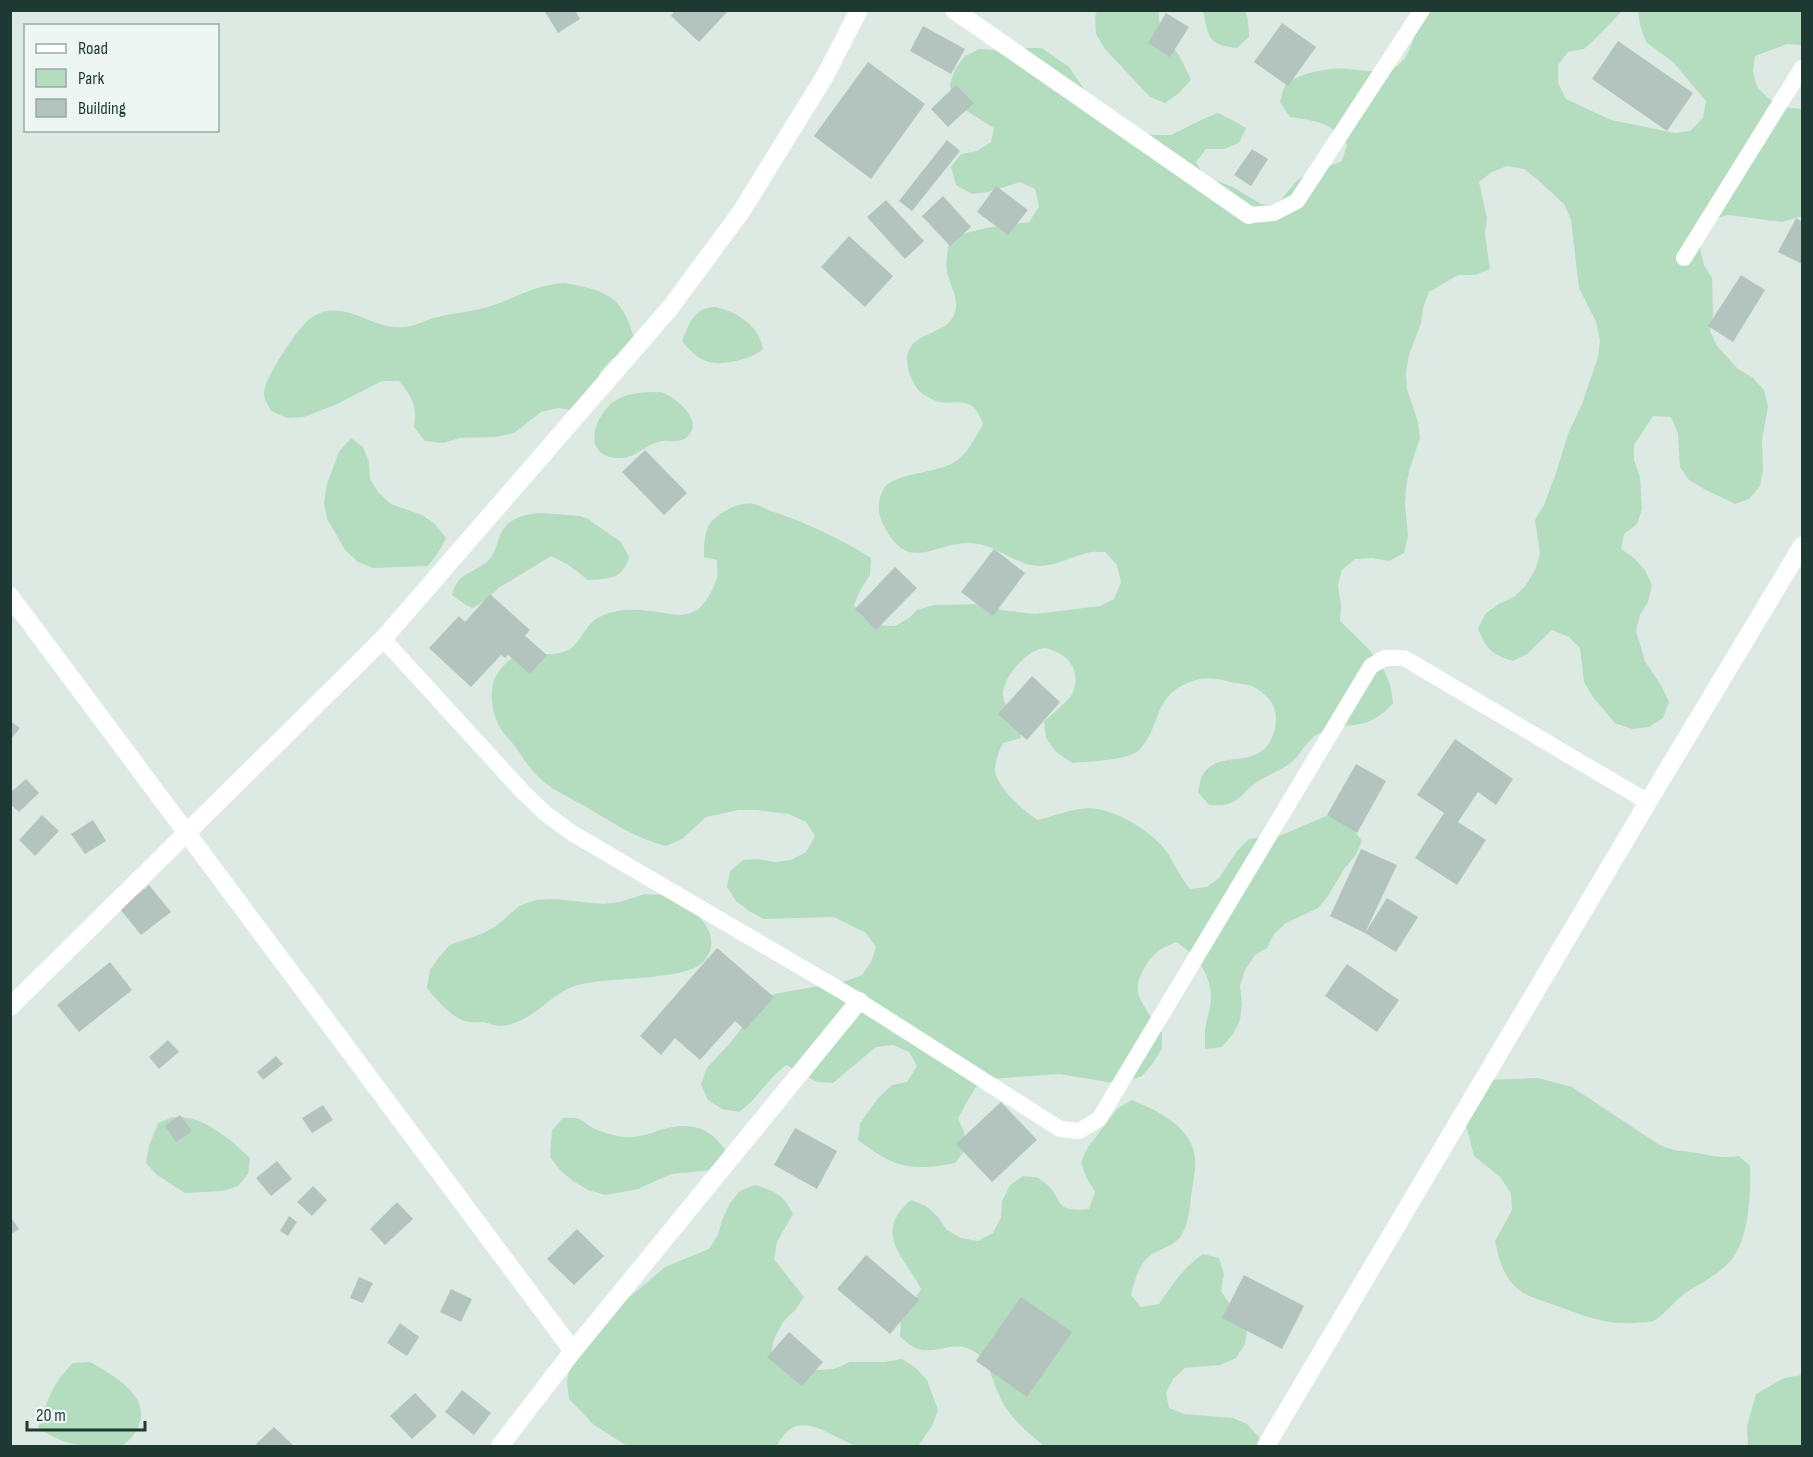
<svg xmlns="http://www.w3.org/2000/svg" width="1813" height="1457" viewBox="0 0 1813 1457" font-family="'Sofia Sans Condensed',sans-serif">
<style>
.green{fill:#b4dcbf}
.building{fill:#b2c4bd}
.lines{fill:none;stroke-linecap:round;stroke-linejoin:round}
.service{stroke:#fff;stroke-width:16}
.minor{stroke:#fff;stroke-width:18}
</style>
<rect width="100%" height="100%" fill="#ddeae4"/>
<path class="green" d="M1097 11H1159C1158 35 1167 36 1178 54 1183 62 1187 71 1191 80L1179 93 1165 103 1150 97 1105 49 1096 34 1095 17Z
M1203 11H1245L1248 20 1249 37 1237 48C1207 45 1209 37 1203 11Z
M1411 11H1622L1597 37 1584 49 1568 52 1558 65V83L1566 99 1611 120 1675 133 1690 131 1703 118 1706 101 1673 62 1646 42 1640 25 1638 11H1802V45L1787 44 1755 56 1753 71 1757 87 1768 98 1782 107 1802 109V216L1782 222 1728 215 1711 220 1701 233 1700 249 1704 265 1712 278 1713 315 1710 331 1717 346 1727 357 1738 369 1753 378 1764 390 1768 407 1762 440 1763 470 1760 486 1749 499 1735 504 1704 489 1689 480 1680 467 1678 433 1671 417 1653 416 1634 445V460L1640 477 1642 509 1637 524 1624 534 1621 549 1634 558 1645 570 1652 585 1648 602 1640 615 1636 631 1645 661 1662 687 1669 702 1663 718 1649 727 1632 729 1615 723 1593 697 1584 682 1580 648 1569 637 1552 630 1527 654 1513 661C1491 654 1486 649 1478 628L1486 613 1499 604 1514 597 1526 585 1535 570 1540 554 1535 520 1544 505 1556 473 1568 434 1582 404 1598 357 1600 340 1596 322 1579 288 1571 220 1564 204 1539 181 1524 169 1507 166 1492 172 1479 182 1487 218 1485 235 1490 269 1475 275H1458L1429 292 1423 308 1421 323 1409 355 1406 372 1407 389 1418 422 1420 438 1409 471 1406 488 1405 504 1408 536 1404 553 1389 561 1372 558 1355 559 1342 570 1338 586 1341 605 1340 621C1365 646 1391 664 1393 703 1367 734 1347 719 1318 734 1308 739 1303 750 1296 758 1284 771 1266 774 1253 785 1242 793 1243 799 1228 804 1222 806 1215 805 1209 805L1198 792C1200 786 1200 779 1203 774 1220 748 1260 772 1273 735 1278 722 1277 706 1267 697 1251 681 1245 686 1226 681 1212 677 1201 677 1187 683 1151 699 1162 728 1138 751 1129 760 1085 762 1072 763L1056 752 1046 738 1044 722C1051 715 1067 702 1071 696 1081 678 1074 658 1054 651 1053 651 1047 648 1046 648 1028 648 1004 676 1003 693 1003 705 1011 712 1019 720L1021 738 1003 743C999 751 995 761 995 770 996 787 1025 812 1038 820 1053 816 1071 809 1088 808 1112 808 1146 828 1162 846 1172 857 1179 876 1190 889L1207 887 1219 878 1237 851 1249 839 1282 835 1326 816H1343L1362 841 1356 855 1344 869 1328 896 1318 908 1286 923 1274 934 1267 948 1255 955 1245 970 1240 986 1242 1003 1240 1020 1233 1034 1222 1047 1205 1049C1205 1042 1205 1036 1205 1029 1207 1018 1211 1007 1211 996 1210 972 1195 954 1176 942 1172 944 1167 946 1163 948 1150 955 1136 977 1138 992 1139 1001 1156 1025 1162 1032V1048L1153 1063 1142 1076 1125 1082H1108L1059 1074 990 1079 975 1088 958 1118 964 1132 966 1149 955 1163C911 1172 893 1167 858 1140L860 1123 879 1097 892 1085 907 1082 917 1066 909 1052 893 1045 876 1047 833 1083 817 1082 786 1065C766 1080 759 1098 739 1112L722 1109 708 1100 701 1084 707 1068 731 1042 761 1003 774 994 846 981 862 975 871 962 876 947 866 933 834 917 764 919 749 911 736 901 727 887 730 871 743 860 758 859 774 862 791 860 806 852 815 836 806 822 789 814 756 810H739L706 817 682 839 666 846C634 837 616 825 588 808 555 789 541 787 519 752 514 744 507 738 502 731 491 713 487 688 499 671 504 664 512 657 520 655 535 652 551 657 566 651 575 648 581 636 587 628 594 618 606 613 618 611 628 609 639 610 650 611 667 612 682 620 698 609 706 604 714 587 717 578 718 573 717 566 717 560L704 557C704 546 704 534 709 525 716 513 740 501 754 504 759 505 765 509 771 511 805 522 841 539 871 558L870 575 861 589 854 605 863 618 878 625 895 626 909 618 917 610 934 605 985 604 1002 610 1035 614 1100 606 1114 599 1121 582 1117 565 1105 552C1099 552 1092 551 1087 553 1070 557 1057 566 1038 566 1017 565 1000 548 979 544 936 536 910 581 882 522 877 511 878 497 885 487 896 473 936 473 953 463 968 454 975 438 983 424 981 419 978 411 974 408 963 398 951 405 939 402 935 401 930 398 926 396 918 392 913 383 910 375 894 325 953 342 956 307 957 297 951 286 948 276 945 264 947 252 950 240 975 227 1002 226 1029 222L1039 207 1035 189 1020 182 988 192 972 194 956 185 951 167 961 154 977 151 991 142 994 128 952 102 950 84 955 69 965 56 979 49 1009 51 1026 48H1042L1069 67 1088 95 1137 132 1154 135H1171L1201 120 1218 113 1232 120 1246 128 1239 143 1224 149H1206L1196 162 1204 176 1233 187 1261 204 1276 206C1284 198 1290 187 1298 180 1308 171 1329 167 1342 161L1347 145C1329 120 1318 122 1290 117L1280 102C1282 97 1282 89 1286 85 1297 73 1332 67 1348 69 1375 71 1399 79 1411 46 1416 33 1417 23 1411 11Z
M565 283C608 291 623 296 635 341L626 352 612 359 600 372 598 388 575 411 558 408 541 412 514 433 495 437 460 438 443 443 425 441 414 427C417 404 413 399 399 381H382L337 404 304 417 287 418 271 411C269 406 264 400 264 394 264 378 295 333 308 320 311 317 319 313 323 312 351 304 375 330 403 327 413 327 424 321 433 318 453 313 472 312 491 306 519 297 533 285 565 283Z
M715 307C737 311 760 327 763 349 753 359 723 366 709 362 698 359 689 350 682 341 690 323 693 308 715 307Z
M661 392C675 397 704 419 688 436 680 445 668 438 658 442 642 447 634 460 616 458 582 455 594 418 612 403 626 392 644 392 661 392Z
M351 438 363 447 369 462 370 479 378 492 391 504 422 515 435 524 446 538 438 553 428 566 373 568 358 562 345 550 336 534 327 519 324 502 327 484 339 452Z
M541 513 580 516 588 519 621 542 629 557C623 579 608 579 588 580L567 564 551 556 500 587 488 598 473 608 466 605 452 595C458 571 474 574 489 560 495 554 496 545 499 538 505 519 524 514 541 513Z
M645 894C655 895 669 894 677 897 681 899 685 904 688 906 704 920 721 938 705 960 688 983 602 975 572 987 547 997 532 1023 501 1026 495 1026 489 1023 483 1022 477 1022 470 1023 465 1021 451 1017 436 999 427 988L430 970 439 957 450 945 481 934 495 927 519 906 536 900 553 899 603 904 620 902Z
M1538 1078 1572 1087 1658 1144C1673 1151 1675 1150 1691 1152 1710 1155 1719 1159 1739 1156L1750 1166C1751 1193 1749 1238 1732 1259 1719 1275 1700 1283 1684 1294 1675 1301 1662 1317 1653 1321 1648 1323 1640 1322 1635 1323 1601 1325 1582 1314 1551 1304 1540 1300 1527 1297 1518 1289 1503 1277 1499 1259 1495 1241L1512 1210 1511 1193 1500 1177 1474 1156 1466 1125 1487 1080Z
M1132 1100C1156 1110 1188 1125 1194 1152 1197 1164 1194 1177 1192 1189 1190 1203 1190 1221 1182 1234 1177 1244 1165 1247 1156 1252 1140 1259 1135 1279 1131 1295L1141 1307 1159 1304C1172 1285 1183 1268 1203 1254L1219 1258 1224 1274 1221 1291 1247 1330 1245 1344 1236 1358 1220 1365 1185 1368 1173 1379 1166 1393 1169 1408 1184 1414 1233 1418 1247 1424 1259 1437V1446H1044C1029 1433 1013 1421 1003 1403 995 1390 990 1363 978 1354 954 1336 938 1357 916 1348 910 1346 905 1340 900 1337L901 1319 912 1304 921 1289C904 1256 872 1233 911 1200L926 1206 937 1216 947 1230 961 1238 978 1241 993 1233 1001 1217 1002 1201 1010 1185 1023 1176C1029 1177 1037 1176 1041 1180 1065 1195 1050 1214 1089 1209L1095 1192 1086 1177 1081 1162 1088 1147 1118 1108Z
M173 1117C178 1117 183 1117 188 1118 209 1121 236 1144 250 1158L248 1174 238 1186 223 1191 185 1193 157 1175 146 1163 149 1146 158 1123Z
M563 1118C568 1118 576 1117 581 1120 585 1122 589 1126 593 1128 602 1132 614 1136 624 1137 638 1138 648 1134 660 1130 691 1121 711 1127 728 1154L722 1169 671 1174 638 1189 606 1195 588 1190 573 1181 561 1171 550 1157 552 1130Z
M755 1185C776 1192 783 1194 793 1214L777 1242 774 1259 804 1297 795 1310 783 1322 775 1337 771 1352 785 1360 817 1370 834 1369 850 1362H884L902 1359 916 1368 927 1380 938 1410 932 1426 918 1446C904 1446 868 1449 857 1446 829 1437 797 1404 777 1446H627L594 1425 569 1399 567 1381 571 1363 626 1300 665 1267 709 1249 718 1235 722 1220 730 1203 740 1191Z
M90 1362C113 1375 154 1397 137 1429 134 1435 128 1442 122 1446 117 1448 109 1446 103 1446 75 1446 63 1444 38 1428 48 1400 51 1385 73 1363Z
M1802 1375V1446H1748L1747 1426 1756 1394 1784 1378Z"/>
<path class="building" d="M544 10H575L580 19 558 33Z
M675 10H729L699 42 671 16Z
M1166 13 1189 27 1170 57 1148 43Z
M1282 23 1316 47 1288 86 1254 62Z
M923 26 965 49 951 74 910 51Z
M1618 41 1693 93 1667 131 1592 79Z
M868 62 925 104 871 179 814 136Z
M956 85 974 103 948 127 931 109Z
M947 140 960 151 912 211 899 201Z
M1252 149 1268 159 1251 186 1234 175Z
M996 186 1028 210 1008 235 977 212Z
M943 196 971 227 950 246 922 216Z
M886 200 924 241 905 259 867 217Z
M1796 218 1802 222V264L1778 252Z
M849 236 893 276 865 307 821 267Z
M1741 275 1765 290 1733 342 1708 326Z
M645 450 687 493 664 515 622 472Z
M994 549 1025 573 993 616 961 592Z
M895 567 917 588 876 630 855 609Z
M490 594 530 630 525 636 547 655 530 674 508 655 505 658 501 655 471 687 429 648 459 616 465 622Z
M1032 676 1060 702 1027 740 998 714Z
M10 721 20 728 10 740Z
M1455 739 1513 779 1496 805 1478 792 1458 822 1486 840 1457 885 1415 858 1444 813 1417 795Z
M1356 764 1386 781 1357 833 1327 815Z
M26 779 39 793 19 812 10 804V793Z
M42 815 59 831 35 856 19 840Z
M93 820 106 841 85 854 71 834Z
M1361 849 1397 865 1365 933 1330 916Z
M149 885 171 912 141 935 120 909Z
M1387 898 1418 917 1396 952 1365 933Z
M717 948 774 997 745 1030 735 1021 700 1060 675 1038 661 1055 640 1036Z
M110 962 132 990 79 1032 57 1005Z
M1347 964 1399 1000 1377 1032 1325 996Z
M168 1040 179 1052 159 1069 149 1057Z
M276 1056 283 1064 263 1080 257 1072Z
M1001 1102 1037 1140 992 1182 956 1144Z
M323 1105 333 1120 312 1133 302 1118Z
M180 1115 192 1131 176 1142 165 1126Z
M795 1128 837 1151 817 1189 774 1165Z
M277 1161 292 1179 271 1196 256 1178Z
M313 1186 327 1200 312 1216 297 1202Z
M397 1202 413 1219 385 1245 370 1229Z
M10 1216 19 1229 10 1235Z
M289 1216 297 1222 288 1236 280 1231Z
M577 1229 604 1256 574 1285 547 1259Z
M866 1255 919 1300 890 1334 837 1289Z
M1244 1275 1304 1306 1282 1349 1222 1318Z
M359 1277 373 1283 363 1303 350 1298Z
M451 1289 472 1299 461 1322 440 1312Z
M1021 1297 1072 1332 1027 1397 976 1361Z
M400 1323 419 1337 407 1356 387 1343Z
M789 1332 823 1362 802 1386 767 1357Z
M462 1390 491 1413 474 1435 445 1412Z
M415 1393 437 1416 412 1439 390 1416Z
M274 1427 294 1446H258L256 1444Z"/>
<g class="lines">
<path class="service" d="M1249 215 1274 213 1297 201 1422 10
M1684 258 1802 68
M383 639 522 791 546 814 572 833 859 1001 1060 1129 1079 1131 1099 1119 1371 666 1385 658H1404L1648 802"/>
<path class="minor" d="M954 10 1249 215
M10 596 573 1351
M10 1007 383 639 670 308 741 212 825 76 859 10
M500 1446 573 1351 859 1001
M1266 1446 1648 802 1802 546"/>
</g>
<rect width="1813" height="1457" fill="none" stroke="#1e3932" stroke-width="24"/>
<rect x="24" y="24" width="195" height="108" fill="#edf6f2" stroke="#9aaaa5" stroke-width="1.5"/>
<rect x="36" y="44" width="30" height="9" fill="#ffffff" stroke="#9aaaa5" stroke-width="1.5"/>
<text x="78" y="54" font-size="18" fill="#1e3932">Road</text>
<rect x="36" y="69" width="30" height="18" fill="#b4dcbf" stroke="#9aaaa5" stroke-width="1.5"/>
<text x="78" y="84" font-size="18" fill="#1e3932">Park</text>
<rect x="36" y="99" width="30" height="18" fill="#b2c4bd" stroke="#9aaaa5" stroke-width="1.5"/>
<text x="78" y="114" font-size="18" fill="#1e3932">Building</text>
<path d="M27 1421v9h118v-9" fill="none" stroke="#1e3932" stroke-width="3"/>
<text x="36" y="1421" font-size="18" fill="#1e3932" stroke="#edf6f2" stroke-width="4.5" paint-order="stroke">20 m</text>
</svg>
